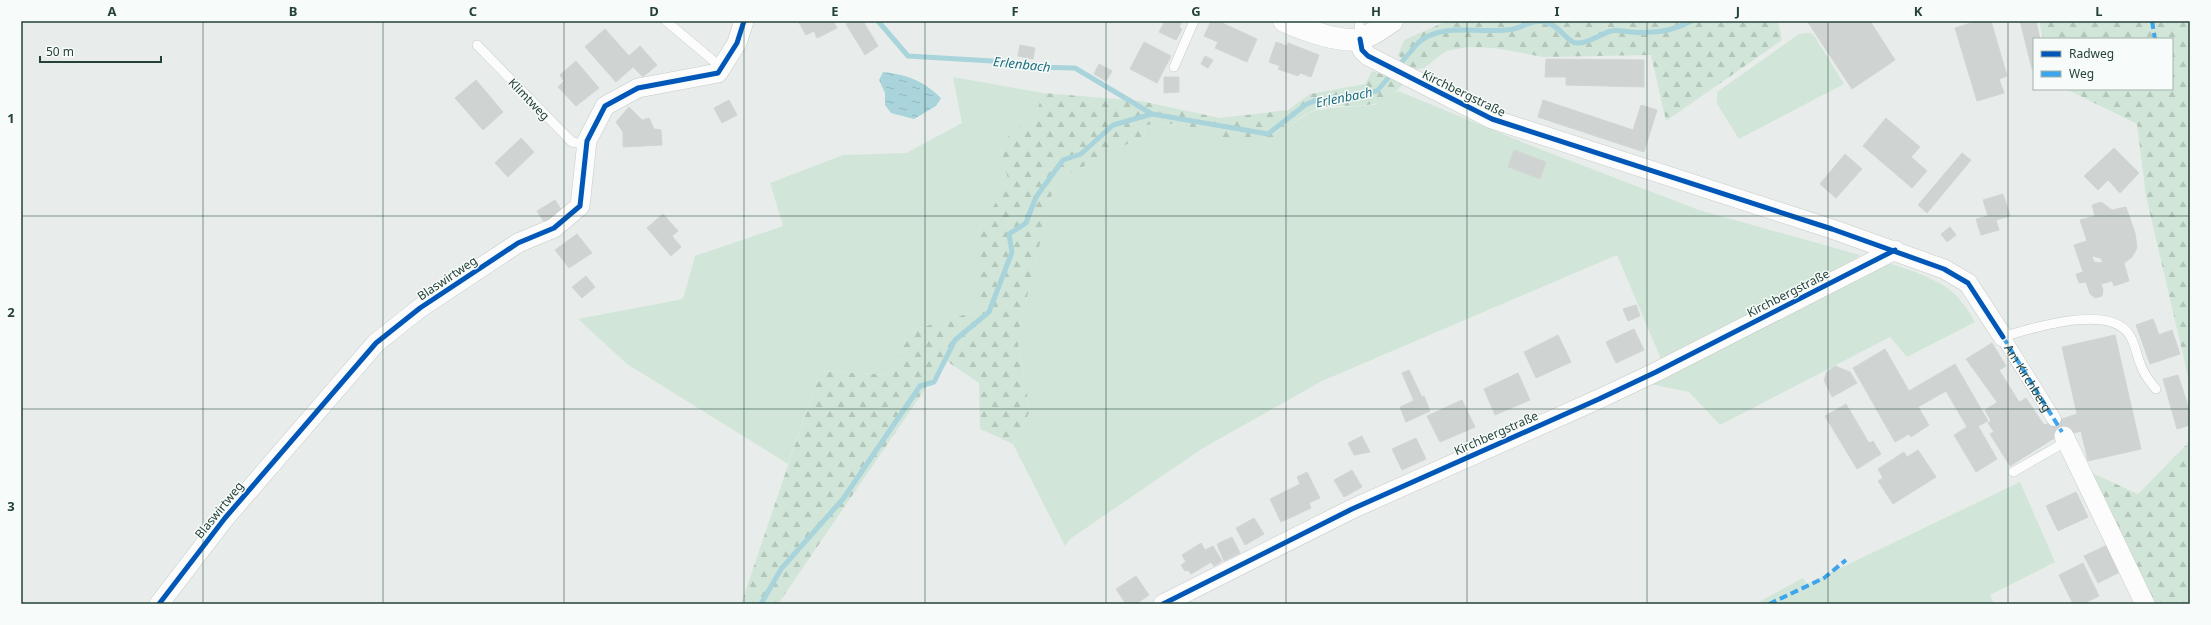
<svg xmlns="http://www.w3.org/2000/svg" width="2211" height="625" viewBox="0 0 2211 625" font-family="'Noto Sans',sans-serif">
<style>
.green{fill:#d1e6d8}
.forest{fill:url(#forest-firs)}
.water{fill:url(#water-ripples)}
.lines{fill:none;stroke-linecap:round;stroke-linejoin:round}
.stream{stroke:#a9d4db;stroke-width:5}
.building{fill:#cfd4d2;stroke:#d1d6d4;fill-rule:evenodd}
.service-casing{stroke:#c5cac8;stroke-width:10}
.pedestrian-casing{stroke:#c5cac8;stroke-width:15}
.minor-casing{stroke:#c5cac8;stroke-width:20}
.tertiary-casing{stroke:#c5cac8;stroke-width:23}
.service{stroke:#fcfcfc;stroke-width:9}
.pedestrian{stroke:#fcfcfc;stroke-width:14}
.minor{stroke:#fcfcfc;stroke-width:19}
.tertiary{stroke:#fcfcfc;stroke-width:22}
.quiet{stroke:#3ea4ec;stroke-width:4;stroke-dasharray:8 4;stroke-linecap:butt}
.cycleway-casing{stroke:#f7fbf9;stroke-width:8}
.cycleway{stroke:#0057b8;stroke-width:5}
.grid{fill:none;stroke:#24423a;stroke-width:1;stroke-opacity:0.55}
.labels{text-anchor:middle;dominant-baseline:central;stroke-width:3;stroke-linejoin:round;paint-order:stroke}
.street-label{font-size:12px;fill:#24423a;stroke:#f7fbf9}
.water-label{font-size:13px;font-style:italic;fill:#1c6f80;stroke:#f7fbf9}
.neatline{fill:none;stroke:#24423a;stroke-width:1.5}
.grid-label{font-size:13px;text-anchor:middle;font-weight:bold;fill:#24423a}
</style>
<defs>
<pattern id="forest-firs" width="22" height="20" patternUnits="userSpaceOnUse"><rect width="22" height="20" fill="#d1e6d8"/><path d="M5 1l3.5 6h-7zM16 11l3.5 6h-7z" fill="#b3c6ba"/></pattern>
<pattern id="water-ripples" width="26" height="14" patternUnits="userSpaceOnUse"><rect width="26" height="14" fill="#a9d4db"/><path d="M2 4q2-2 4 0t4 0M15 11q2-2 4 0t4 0" fill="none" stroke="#91b7bd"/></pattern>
</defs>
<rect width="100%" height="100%" fill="#e8edeb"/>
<path class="green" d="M1805 33H1811L1815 37 1844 84 1739 139 1717 104V92L1799 34Z
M953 77 1043 93 1031 129 999 144 1010 183 977 231V311L909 331 891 375 820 371 788 464 627 364 578 319 683 299 695 256 783 226 770 183 843 155 906 153 962 123Z
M1398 91 1537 148 1699 210 1860 255 1847 267 1661 359 1617 255 1322 381 1203 448 1070 539 1065 546 1013 444 1030 411 1017 338 1055 181 1145 135 1144 126 1159 123 1189 126 1237 140H1269L1310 112 1330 108 1374 105Z
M1887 263C1903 267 1937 279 1950 290 1961 299 1968 310 1975 322L1907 357 1890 337 1720 425 1689 392 1650 384Z
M2020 482 2055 562 1990 595 1994 604H1755L1803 578 1807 584Z"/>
<path class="forest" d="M1447 21H1778L1782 40 1666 121 1651 55 1543 57 1495 48 1468 47 1446 51 1424 68 1412 70 1398 55 1404 40Z
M2039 21H2190V385L2146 196 2137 124 2066 89H2172V39H2043Z
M1372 71 1405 82C1374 121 1345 96 1310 112 1296 118 1282 135 1270 140 1265 142 1242 141 1236 140 1203 135 1179 117 1144 126L1145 135 1055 181 1017 338 1030 411 1013 444 980 429 979 383 945 360 778 604H741L820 371 891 375 909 331 977 311V231L1009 183 999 144 1021 125 1031 128 1043 93 1141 101 1220 118 1288 110 1310 94 1365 84Z
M2190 441V604H2152L2090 472 2138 494Z"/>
<path class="water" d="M883 72C908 75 922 80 941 98L936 106 914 119 891 113 885 105V93L879 80Z"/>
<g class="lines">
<path class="stream" d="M878 21 908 56 992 61 1029 67 1075 68 1152 114 1268 134 1305 105 1314 101 1377 91 1418 43C1443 21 1482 35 1513 29 1524 27 1532 19 1545 22 1560 25 1567 43 1577 43 1588 44 1600 34 1611 31 1617 29 1626 32 1632 32 1653 34 1672 32 1691 21
M761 604 781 569 843 499 920 386 934 382 955 340 989 312 1012 252 1009 234 1026 223 1036 197 1063 160 1081 154 1113 125 1152 114"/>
</g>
<path class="building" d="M798 21H833L837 28 817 38 814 31 806 35Z
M851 21H863L878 46 865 55 846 24Z
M1165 21H1182L1179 27 1182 29 1176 40 1159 32Z
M1211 21H1218L1257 39 1247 62 1215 48 1218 42 1204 36Z
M1807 21H1870L1895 60 1852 89Z
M1977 21H1991L2007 76 1999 79 2004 93 1977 101 1955 28Z
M2020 21H2036L2040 39H2034V68L2032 69Z
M605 29 629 56 640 46 657 65 643 77 633 67 616 82 585 47Z
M1144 42 1171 56 1157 83 1130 69Z
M1276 42 1287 46 1288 43 1319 55 1311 77 1300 73 1298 76 1278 69 1280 66 1269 62Z
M1020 45 1035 48 1033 59 1018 56Z
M1205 56 1213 60 1208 68 1201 64Z
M1546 59 1644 60V87L1566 85V77H1545Z
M576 61 599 88 576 106 558 87 564 81 560 75Z
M1099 64 1112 71 1106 81 1094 74Z
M1164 77H1179V92L1164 93Z
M476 80 503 112 483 130 455 98Z
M729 100 737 115 722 123 714 108Z
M1543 100 1633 130 1641 105 1657 110 1644 152 1538 117Z
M629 107 642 120 649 118 654 129 661 130 662 145 623 147V132L616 122Z
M1886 118 1920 147 1911 157 1927 171 1912 188 1863 146Z
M521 138 534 152 508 177 495 163Z
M2114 148 2139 173 2120 193 2108 180 2098 190 2084 176Z
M1514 150 1546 162 1540 179 1508 167Z
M1962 153 1971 160 1927 213 1918 205Z
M1845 154 1862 169 1836 198 1820 184Z
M2003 194 2010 216 1996 220 1999 230 1981 235 1976 219 1988 216 1983 200Z
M555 200 564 214 546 225 537 211Z
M2101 202 2112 210 2126 207 2135 233 2137 248 2132 257 2124 263 2129 281 2114 286 2112 281 2101 284 2103 290 2102 296 2095 298 2090 294 2086 282 2079 283 2076 274 2083 272 2074 245 2087 241 2080 220 2095 216 2092 205ZM2092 256 2101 258 2103 263 2094 262Z
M663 214 678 231 672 236 681 247 671 256 647 228Z
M1950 227 1956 235 1947 242 1941 234Z
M577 234 592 253 569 268 555 250Z
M586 276 595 287 582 298 572 287Z
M1636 305 1640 316 1628 321 1623 309Z
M2153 319 2159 335 2172 330 2180 354 2150 364 2136 325Z
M1634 329 1644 350 1616 363 1606 342Z
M1558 335 1571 362 1536 378 1524 352Z
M2115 335 2141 449 2088 461 2081 431 2053 439 2010 466 1990 434 1994 432 1988 423 1991 421 1985 410 2007 396 2013 406 2026 398 2044 425 2077 414 2062 347Z
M1992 343 2006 366 1999 370 2019 402 2013 406 2007 396 1997 402 1966 359Z
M1885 349 1909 391 1955 364 1988 421 1978 426 1997 459 1976 472 1954 435 1967 427 1946 391 1918 407 1929 425 1911 437 1909 434 1895 442 1853 368Z
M1835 366 1850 372 1857 383 1832 397 1824 380 1827 372Z
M1409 370 1422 397 1414 401 1402 373Z
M1518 373 1530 400 1495 415 1484 389Z
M2178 375 2190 412V425L2177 429 2163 379Z
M1424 396 1430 411 1406 422 1400 407Z
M1462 400 1475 427 1440 442 1427 416Z
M1846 404 1869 443 1873 441 1881 454 1857 469 1825 416Z
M1362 436 1370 452 1354 455 1348 443Z
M1416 438 1426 459 1402 470 1392 449Z
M1918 450 1936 477 1893 504 1878 481 1883 478 1878 469 1904 452 1907 457Z
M1352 470 1362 487 1344 497 1334 480Z
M1307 472 1320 498 1309 503 1311 508 1281 522 1270 499 1300 484 1297 477Z
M2076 492 2088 517 2058 531 2046 506Z
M1254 518 1264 534 1245 545 1236 528Z
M1232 537 1240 553 1224 561 1217 544Z
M1201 543 1205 550 1213 546 1222 561 1214 566 1211 562 1191 574 1188 570 1185 571 1181 565 1186 562 1182 555Z
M2107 545 2120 572 2098 583 2084 556Z
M2083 563 2099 596 2083 604H2073L2059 575Z
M1136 576 1149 595 1136 604H1126L1116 589Z"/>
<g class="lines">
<defs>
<path id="service" d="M666 21 722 68
M1359 21 1360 39
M477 45 572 142 587 145
M1174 67 1194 21
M2003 337C2031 328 2108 304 2129 334 2135 343 2136 353 2140 363 2143 373 2149 381 2156 389
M2013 472 2067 441"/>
<g id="pedestrian">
<path id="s1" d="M2003 337 2054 419"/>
</g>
<path id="minor" d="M1360 39 1362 50 1368 56 1492 119 1832 229 1944 269 1968 283 2003 337
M2064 436 2145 604
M159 604 225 518 376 343 420 308 518 243 554 228 580 206 587 141 605 106 638 88 718 73 737 43 744 21
M1163 604 1352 509 1599 399 1656 372 1895 250"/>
<path id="tertiary" d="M1284 21C1303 29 1339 43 1359 39 1371 36 1382 28 1392 21"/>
</defs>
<use href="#service" class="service-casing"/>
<use href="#pedestrian" class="pedestrian-casing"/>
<use href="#minor" class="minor-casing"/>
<use href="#tertiary" class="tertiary-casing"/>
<use href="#service" class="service"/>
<use href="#pedestrian" class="pedestrian"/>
<use href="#minor" class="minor"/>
<use href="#tertiary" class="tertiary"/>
<path class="quiet" d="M2152 21 2155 39
M2003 337 2062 432
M1769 604 1824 578 1846 560"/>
<defs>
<path id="cycleway" d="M1360 39 1362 50 1368 56 1492 119 1832 229 1944 269 1968 283 2003 337
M159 604 225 518 376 343 420 308 518 243 554 228 580 206 587 141 605 106 638 88 718 73 737 43 744 21
M1163 604 1352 509 1599 399 1656 372 1895 250"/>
</defs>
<use href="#cycleway" class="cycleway-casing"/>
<use href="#cycleway" class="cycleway"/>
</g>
<path class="grid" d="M203 21V604M383 21V604M564 21V604M744 21V604M925 21V604M1106 21V604M1286 21V604M1467 21V604M1647 21V604M1828 21V604M2008 21V604M21 216H2190M21 409H2190"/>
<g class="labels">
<g class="street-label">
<text transform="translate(1464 93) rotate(26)">Kirchbergstraße</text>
<text transform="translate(529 99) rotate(46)">Klimtweg</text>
<text transform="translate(447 278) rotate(-34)">Blaswirtweg</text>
<text transform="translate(1788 293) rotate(-27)">Kirchbergstraße</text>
<text stroke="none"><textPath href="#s1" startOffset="48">Am Kirchberg</textPath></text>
<text transform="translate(1496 433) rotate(-24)">Kirchbergstraße</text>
<text transform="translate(219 510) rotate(-51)">Blaswirtweg</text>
</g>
<g class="water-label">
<text transform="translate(1022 64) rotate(6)">Erlenbach</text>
<text transform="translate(1344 97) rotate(-11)">Erlenbach</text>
</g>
</g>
<rect width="2211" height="625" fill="none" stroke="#f7fbf9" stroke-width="44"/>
<rect x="2033" y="38" width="140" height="52" fill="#f7fbf9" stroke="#a3b1ad"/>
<rect x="2041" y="51" width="20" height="6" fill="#0057b8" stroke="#a3b1ad"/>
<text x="2069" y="58" font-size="12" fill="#24423a">Radweg</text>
<rect x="2041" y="71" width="20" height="6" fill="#3ea4ec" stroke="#a3b1ad"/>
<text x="2069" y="78" font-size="12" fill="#24423a">Weg</text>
<path d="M40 56v6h121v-6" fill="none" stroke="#24423a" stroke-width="2"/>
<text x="46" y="56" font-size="12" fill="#24423a" stroke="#f7fbf9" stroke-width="3" paint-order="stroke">50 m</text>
<rect x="22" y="22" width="2167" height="581" class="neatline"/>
<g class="grid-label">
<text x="112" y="16">A</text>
<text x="293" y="16">B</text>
<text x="473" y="16">C</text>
<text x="654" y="16">D</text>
<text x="835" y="16">E</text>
<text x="1015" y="16">F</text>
<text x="1196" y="16">G</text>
<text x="1376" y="16">H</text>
<text x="1557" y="16">I</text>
<text x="1738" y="16">J</text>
<text x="1918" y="16">K</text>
<text x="2099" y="16">L</text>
<text x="11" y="123">1</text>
<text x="11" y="317">2</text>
<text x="11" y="511">3</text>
</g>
</svg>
